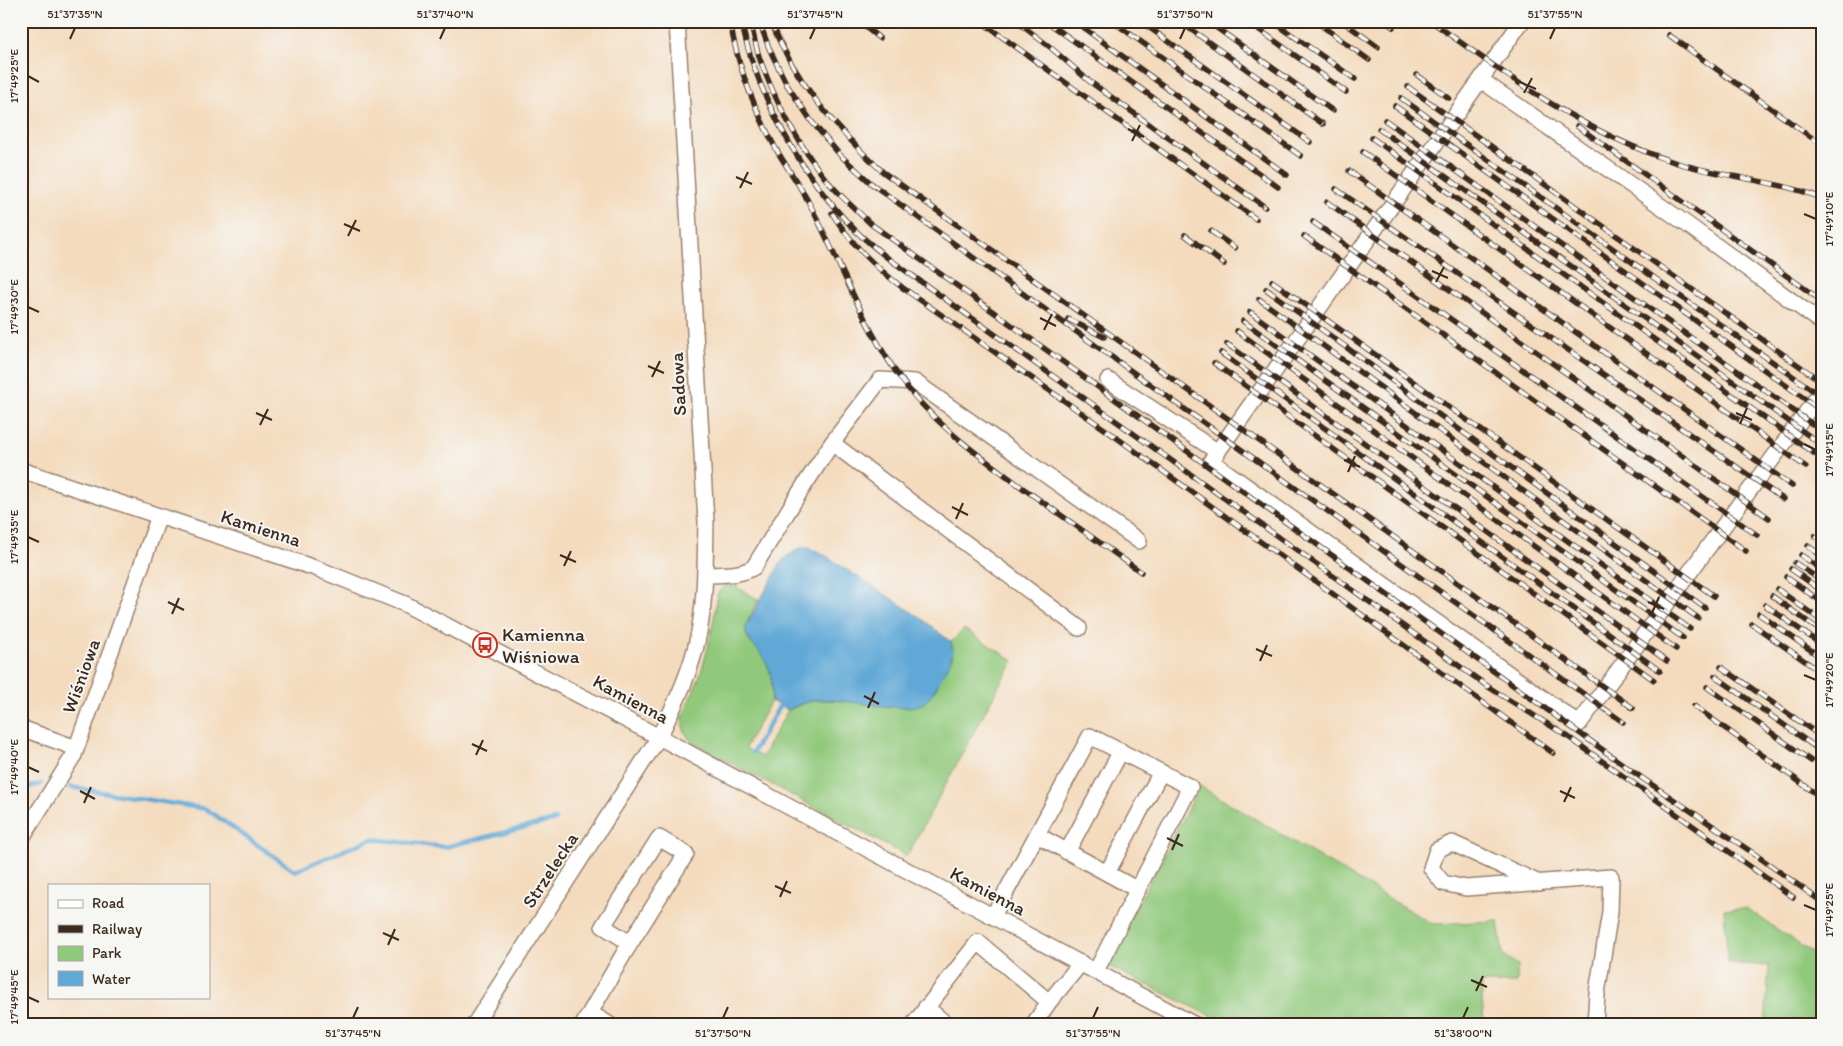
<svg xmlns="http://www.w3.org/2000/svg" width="1843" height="1046" viewBox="0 0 1843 1046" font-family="Itim,sans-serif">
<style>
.green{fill:#91c97c;stroke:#667a4d}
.water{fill:#60a9d7;stroke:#4e6a7a}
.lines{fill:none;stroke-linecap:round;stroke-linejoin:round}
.stream{stroke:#60a9d7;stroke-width:4.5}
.minor-casing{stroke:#98826e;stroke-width:18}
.minor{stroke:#fff;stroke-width:15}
.rail-casing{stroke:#3b2a1e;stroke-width:5.5}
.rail{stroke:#f6f6f2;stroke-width:4;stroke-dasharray:11;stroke-linecap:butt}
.ticks{fill:none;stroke:#3b2a1e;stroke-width:2}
.labels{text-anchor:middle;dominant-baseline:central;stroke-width:4;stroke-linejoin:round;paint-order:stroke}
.street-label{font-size:19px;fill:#3b2a1e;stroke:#f6f6f2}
.poi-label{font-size:19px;fill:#3b2a1e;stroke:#f6f6f2;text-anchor:start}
.neatline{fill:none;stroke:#3b2a1e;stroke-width:2}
.ticks-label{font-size:12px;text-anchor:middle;fill:#3b2a1e}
</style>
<rect width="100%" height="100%" fill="#f6f6f2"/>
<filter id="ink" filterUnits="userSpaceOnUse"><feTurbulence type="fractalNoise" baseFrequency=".02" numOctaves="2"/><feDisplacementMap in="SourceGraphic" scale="10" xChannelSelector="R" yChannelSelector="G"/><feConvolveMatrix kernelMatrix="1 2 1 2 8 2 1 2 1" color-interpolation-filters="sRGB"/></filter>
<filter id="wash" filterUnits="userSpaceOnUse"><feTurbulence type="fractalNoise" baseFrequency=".0096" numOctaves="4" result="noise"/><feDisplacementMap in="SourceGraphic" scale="20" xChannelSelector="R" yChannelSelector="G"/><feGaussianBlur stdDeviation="1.12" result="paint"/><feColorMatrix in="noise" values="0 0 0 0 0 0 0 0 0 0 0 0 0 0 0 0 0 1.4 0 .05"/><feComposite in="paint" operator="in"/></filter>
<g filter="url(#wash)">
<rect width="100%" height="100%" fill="#f4dbbe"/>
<path class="green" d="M733 585 759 600C754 609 745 622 746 633 747 641 755 646 760 652 771 667 774 683 771 701L745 748 762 757 788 710 804 703 818 700 848 701 903 707 933 692 952 657 953 649 951 642 964 629 1014 661 1002 680 907 856 695 744C687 738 681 729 683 718 685 706 695 690 699 678 708 652 714 623 717 595 720 588 725 586 733 585Z
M1200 786 1432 924 1498 921 1503 955 1518 965 1517 983H1481L1484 1025H1230L1106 965Z
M1746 908 1822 960V1025H1765L1769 966 1728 963 1724 909Z"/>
<path class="water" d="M800 548H808L820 552 921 618 951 642C955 654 950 664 943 675 938 683 932 697 924 703 904 715 843 697 817 700 807 701 797 705 788 710L771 701C774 683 771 667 760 653 753 643 745 639 746 626L780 564 786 557Z"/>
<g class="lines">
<path class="stream" d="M753 752 782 702
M70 787 206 809 295 871 371 839 445 847 555 820
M21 789 41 784"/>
</g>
</g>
<g filter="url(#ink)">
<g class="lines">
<defs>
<path id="minor" d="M1522 21 1211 461 1579 724 1822 391
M1481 80 1685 223 1822 323
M1108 380 1218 452
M832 443 880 380 915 382 1139 541
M21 470 318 569 405 604 659 737 1195 1025
M705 575C722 574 740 576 754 567L796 498 832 443 1079 628
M21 728 76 748
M1037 835 1138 890
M21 839 74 755 159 516
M1067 852 1121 751
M1107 873 1161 772
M1539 883 1452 843 1437 850 1431 868 1443 883 1466 888 1611 877 1610 912 1597 993 1595 1025
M993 916 1090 736 1190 787 1096 971
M1049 1002 1081 963
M926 1007 947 1025
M590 1013 610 1025
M474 1025 659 737C675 704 691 672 698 637 706 599 705 560 706 522L677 21
M583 1025 623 955 686 854 659 838 603 926 630 943
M913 1025 978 942 1049 1002 1033 1025"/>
</defs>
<use href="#minor" class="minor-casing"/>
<use href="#minor" class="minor"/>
<defs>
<path id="rail" d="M730 21C737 65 755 110 776 149 786 166 798 183 808 201 838 257 860 319 896 372 930 422 979 456 1027 491 1065 518 1103 545 1141 572
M741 21C757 96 802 177 856 231 865 240 876 248 885 256L1490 688 1567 736 1793 897
M750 21C754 35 756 49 761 62 775 100 794 136 818 169 833 190 853 207 871 224L1642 778 1753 853 1822 902
M759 21 769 48 787 85 812 122 840 155 872 184 1029 298 1623 722
M771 21C794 81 836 129 883 172L1633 708
M858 21 879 38
M980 21 1256 219
M1016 21 1050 47 1089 81 1265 207
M1046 21 1278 187
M1074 21 1287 175
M1112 21 1301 156
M1140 21 1310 142
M1179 21 1323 124
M1207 21 1333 111
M1247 21 1346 92
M1272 21 1355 79
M1315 21 1369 60
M1342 21 1378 47
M1385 21 1393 27
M1431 21C1507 76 1584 133 1674 162 1722 177 1774 180 1822 198
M1669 35 1822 145
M1417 75 1449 98
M1408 87 1822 382
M1401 98 1822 397
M1395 106 1822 411
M1385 120 1822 431
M1577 126 1822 301
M1379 129 1822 445
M1372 138 1815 454
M1363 152 1806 467
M1349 171 1792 486
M1336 189 1783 499
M1327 202 1769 518
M832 213C852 245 873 265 903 288L1106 430 1553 753
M1313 222 1757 535
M1211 231 1235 248
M1185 235 1224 264
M1304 236 1746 551
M1272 281 1714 596
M1266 289 1705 608
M1259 299 1698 618
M1250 312 1690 629
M1068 319 1104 337
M1243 321 1683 638
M1237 331 1676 649
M1227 344 1667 661
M1221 353 1660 671
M1214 363 1654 680
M1821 527 1822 528
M1815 536 1822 541
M1808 546 1822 556
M1801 555 1822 570
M1795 563 1822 581
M1791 569 1822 591
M1786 577 1822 602
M1777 589 1822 621
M1772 596 1822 632
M1765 605 1822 645
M1759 614 1822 658
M1752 624 1822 673
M1721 667 1822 737
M1715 676 1818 749
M1707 687 1811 761
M1694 706 1822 798"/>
</defs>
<use href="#rail" class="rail-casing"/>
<use href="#rail" class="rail"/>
</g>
</g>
<path class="ticks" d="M70 39 75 28M440 39 445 28M810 39 815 28M1180 39 1185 28M1550 39 1555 28M28 76 39 82M1520 82 1536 89M1524 93 1532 78M1128 129 1144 137M1132 141 1140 125M736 177 752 184M740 188 748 172M1804 214 1816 219M344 224 360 231M348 236 356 220M1432 271 1448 278M1436 282 1444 267M28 307 39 312M1040 318 1056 326M1044 330 1052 314M648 366 664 373M652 377 660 361M256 413 272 420M1736 413 1752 420M1740 424 1747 408M260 425 268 409M1804 444 1816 450M1344 460 1360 467M1348 472 1355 456M952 507 968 515M956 519 963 503M28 537 39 542M560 555 576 562M564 566 571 551M168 602 184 610M1648 602 1664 609M1652 613 1659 597M172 614 179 598M1256 649 1272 656M1260 661 1267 645M1804 675 1816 680M864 696 879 704M868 708 875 692M472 744 487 751M476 755 483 740M28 767 39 772M80 791 95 799M1560 791 1575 798M1564 802 1571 787M84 803 91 787M1167 838 1183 846M1172 850 1179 834M775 886 791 893M780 897 787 881M1804 905 1816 910M383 933 399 940M388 945 395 929M1471 980 1487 987M1476 991 1483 976M28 997 39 1002M353 1018 358 1007M723 1018 728 1007M1093 1018 1098 1007M1463 1018 1468 1007"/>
<defs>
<symbol id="bus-ring" viewBox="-11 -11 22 22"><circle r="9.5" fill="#f6f6f2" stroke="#c8321e" stroke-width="1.5"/><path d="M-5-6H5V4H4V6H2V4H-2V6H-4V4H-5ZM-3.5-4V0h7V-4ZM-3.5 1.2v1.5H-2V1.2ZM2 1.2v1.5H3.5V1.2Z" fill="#c8321e"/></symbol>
</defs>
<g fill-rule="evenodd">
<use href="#bus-ring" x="471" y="631" width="28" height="28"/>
</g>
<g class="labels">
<g class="street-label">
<text transform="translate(678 384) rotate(-93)">Sadowa</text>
<text transform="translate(261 528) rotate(18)">Kamienna</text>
<text transform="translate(81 676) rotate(-70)">Wiśniowa</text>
<text transform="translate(631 699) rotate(28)">Kamienna</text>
<text transform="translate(550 870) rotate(-57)">Strzelecka</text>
<text transform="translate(988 891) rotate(28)">Kamienna</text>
</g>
<g class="poi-label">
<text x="502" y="634">Kamienna<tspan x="502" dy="22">Wiśniowa</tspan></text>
</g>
</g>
<rect width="1843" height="1046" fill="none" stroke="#f6f6f2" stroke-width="55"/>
<rect x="48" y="884" width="162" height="115" fill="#f6f6f2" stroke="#aba49d"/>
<rect x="58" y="900" width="25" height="8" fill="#ffffff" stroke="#aba49d"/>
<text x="92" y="908" font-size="15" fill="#3b2a1e">Road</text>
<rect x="58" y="925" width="25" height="8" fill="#3b2a1e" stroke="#aba49d"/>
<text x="92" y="934" font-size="15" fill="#3b2a1e">Railway</text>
<rect x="58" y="946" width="25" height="15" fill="#91c97c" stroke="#aba49d"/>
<text x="92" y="958" font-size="15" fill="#3b2a1e">Park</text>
<rect x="58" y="971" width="25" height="15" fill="#60a9d7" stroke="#aba49d"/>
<text x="92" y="984" font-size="15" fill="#3b2a1e">Water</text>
<rect x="28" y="28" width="1788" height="990" class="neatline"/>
<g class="ticks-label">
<text x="75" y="18">51°37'35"N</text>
<text x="445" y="18">51°37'40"N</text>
<text x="815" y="18">51°37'45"N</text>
<text x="1185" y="18">51°37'50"N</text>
<text x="1555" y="18">51°37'55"N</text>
<text transform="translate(14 76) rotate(-90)" y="4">17°49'25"E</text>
<text transform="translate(1829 219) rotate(-90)" y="4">17°49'10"E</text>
<text transform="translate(14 307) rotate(-90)" y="4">17°49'30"E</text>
<text transform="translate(1829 450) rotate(-90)" y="4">17°49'15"E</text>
<text transform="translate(14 537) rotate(-90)" y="4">17°49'35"E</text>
<text transform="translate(1829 680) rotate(-90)" y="4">17°49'20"E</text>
<text transform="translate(14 767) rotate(-90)" y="4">17°49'40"E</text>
<text transform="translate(1829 910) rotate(-90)" y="4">17°49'25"E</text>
<text transform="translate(14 997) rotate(-90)" y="4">17°49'45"E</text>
<text x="353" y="1037">51°37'45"N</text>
<text x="723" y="1037">51°37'50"N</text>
<text x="1093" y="1037">51°37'55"N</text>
<text x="1463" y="1037">51°38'00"N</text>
</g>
</svg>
